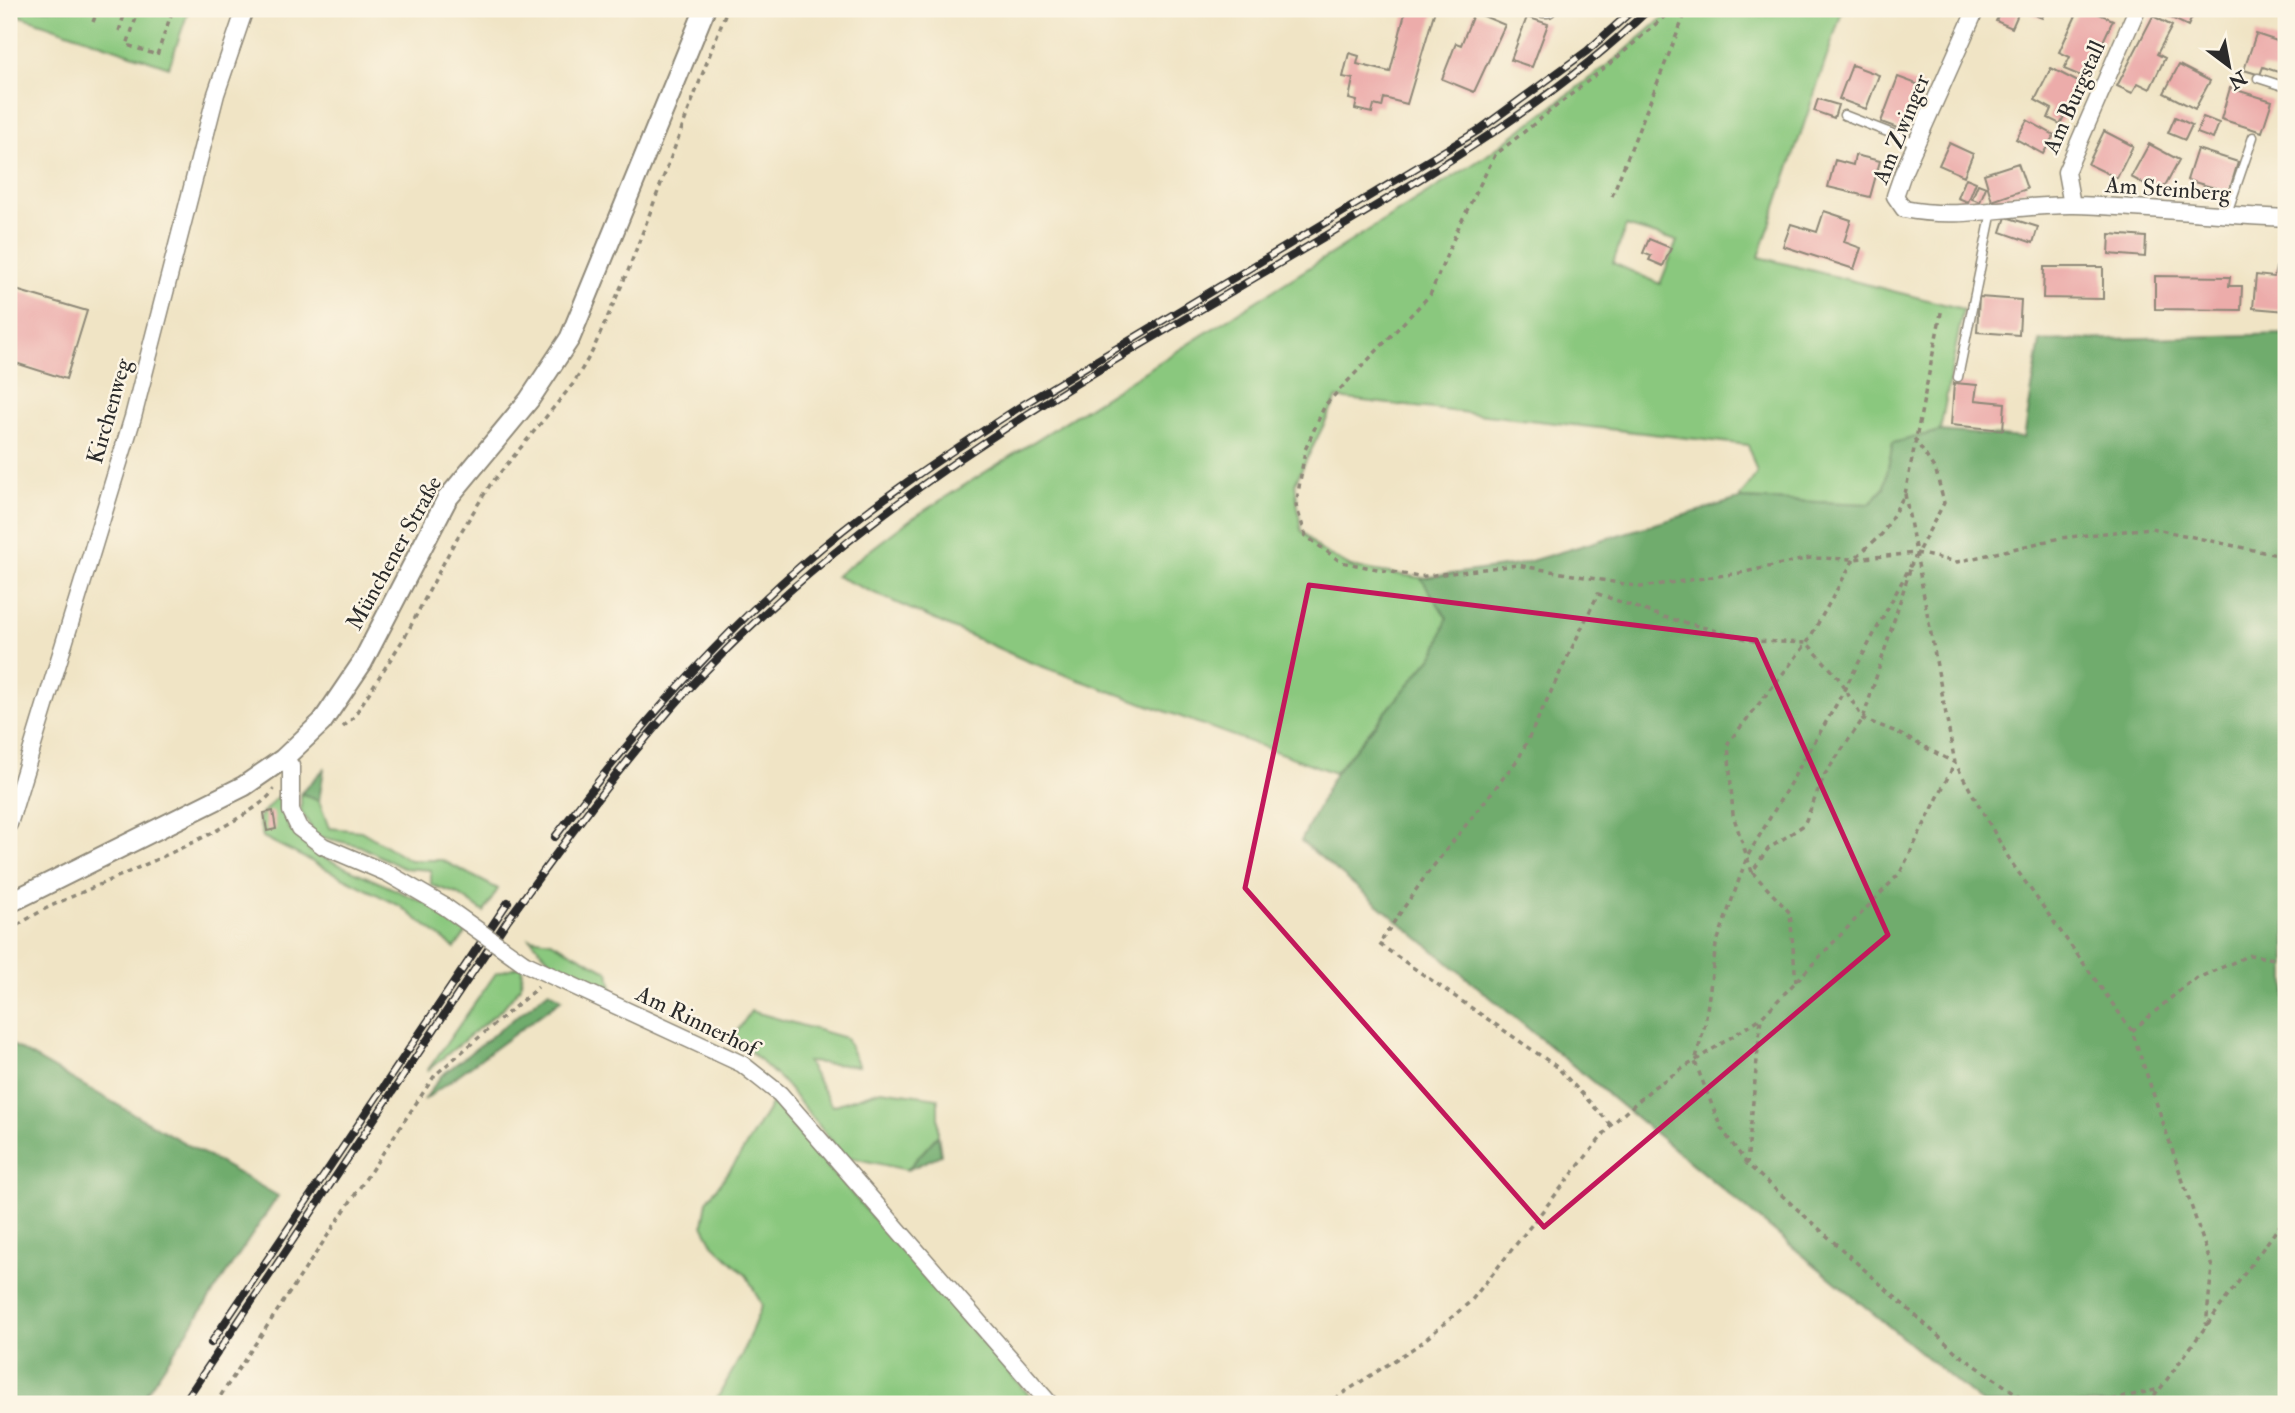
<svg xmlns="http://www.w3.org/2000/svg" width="2295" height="1413" viewBox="0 0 2295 1413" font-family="'IM FELL Double Pica',serif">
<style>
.green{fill:#8ac87e;stroke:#5a7a54;stroke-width:2;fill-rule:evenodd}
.forest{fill:#6fac6d;stroke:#4d6c4c;stroke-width:2}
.building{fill:#ecacaa}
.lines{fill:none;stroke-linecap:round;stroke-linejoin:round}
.service-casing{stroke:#8e8878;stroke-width:11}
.minor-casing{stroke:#8e8878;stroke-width:19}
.tertiary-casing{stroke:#8e8878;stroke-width:23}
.path{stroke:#8e8878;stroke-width:3.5;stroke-dasharray:5 5;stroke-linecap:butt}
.service{stroke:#fff;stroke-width:8}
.minor{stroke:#fff;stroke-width:16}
.tertiary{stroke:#fff;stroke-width:19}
.rail-casing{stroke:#2b2b2b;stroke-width:8}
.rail{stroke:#fcf5e5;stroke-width:5;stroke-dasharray:16;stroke-linecap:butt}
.minor-bridge-casing{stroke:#8e8878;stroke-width:19;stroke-linecap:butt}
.minor-bridge{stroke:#fff;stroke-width:16}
.marked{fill:none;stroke:#c2185b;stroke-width:5;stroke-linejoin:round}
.labels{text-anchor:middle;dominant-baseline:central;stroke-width:5;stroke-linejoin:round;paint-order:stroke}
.street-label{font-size:23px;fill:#2b2b2b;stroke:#fcf5e5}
</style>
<rect width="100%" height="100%" fill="#fcf5e5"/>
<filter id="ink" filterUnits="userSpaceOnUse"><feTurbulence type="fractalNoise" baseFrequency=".0143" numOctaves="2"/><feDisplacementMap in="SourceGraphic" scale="14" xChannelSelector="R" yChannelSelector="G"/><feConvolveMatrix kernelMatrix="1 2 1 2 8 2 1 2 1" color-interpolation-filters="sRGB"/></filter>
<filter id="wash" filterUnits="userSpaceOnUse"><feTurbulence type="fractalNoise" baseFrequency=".00686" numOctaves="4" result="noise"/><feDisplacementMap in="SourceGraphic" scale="28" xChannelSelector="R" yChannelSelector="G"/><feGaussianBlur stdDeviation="1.57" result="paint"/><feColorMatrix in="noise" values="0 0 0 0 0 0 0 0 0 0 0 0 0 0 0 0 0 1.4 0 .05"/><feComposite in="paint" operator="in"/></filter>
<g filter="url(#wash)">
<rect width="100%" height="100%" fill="#f0e4c5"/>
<path class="green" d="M9 9H189L169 67 9 12Z
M1673 9H1843L1759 257 1963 309 1940 431 1893 443 1884 488 1870 504 1739 499 1757 473 1748 445 1337 398 1295 483 1301 530 1319 549 1351 567 1421 578 1448 618 1436 652 1335 773 1027 661 836 576 911 519 1486 156 1618 57ZM1626 226 1677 241 1660 284 1613 263Z
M285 788 288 827 311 852 441 910 468 930 455 948 400 906 263 837 258 818Z
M301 793 319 801 329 828 361 831 410 860H442L498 889 484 912 458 894 431 885V870L403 868 360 846 316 836 301 811Z
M530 938 551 941 609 972 614 999 554 965Z
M522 965 521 986 503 1008 427 1071 496 973Z
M751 1011 846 1038 859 1066 807 1062 832 1106 881 1090 938 1098V1135L907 1170 844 1156 783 1082 734 1036Z
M772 1103 1037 1404H714L742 1354 762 1305 747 1276 713 1244 703 1225 707 1201 738 1159Z"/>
<path class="forest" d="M2286 334V1404H1983L1301 841 1335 773 1436 652 1447 618 1421 578 1517 565 1739 499 1870 504 1884 488 1893 443 1940 431 2024 438 2040 341Z
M324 769 319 801 301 793Z
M549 991 562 999 424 1100 441 1076Z
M9 1043 278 1196 139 1404H9Z
M938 1135 941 1155 907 1170Z"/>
<g id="blocks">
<path class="building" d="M1406 9 1435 10 1407 104 1384 98 1382 107 1374 105 1372 113 1355 109 1357 101 1349 99 1353 79 1343 77 1349 53 1359 56 1357 64 1390 72Z
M2002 9 2019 12 2012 28 1996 21Z
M2020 9H2046L2042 18Z
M2079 9H2088L2113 20 2086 78 2064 69 2070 57 2059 52Z
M2173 9H2191L2194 13 2188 26 2169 17Z
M1474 12 1505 25 1474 92 1442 79 1456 43 1461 45Z
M2153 16 2172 26 2157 54 2165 58 2150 89 2138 83 2132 93 2117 86Z
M1527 17 1548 24 1532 67 1511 60Z
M2256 34 2286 44 2278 72 2263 67 2260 75 2244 70Z
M1852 65 1879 75 1866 109 1839 99Z
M2179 65 2210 81 2195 109 2164 93Z
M2051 68 2082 84 2060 124 2048 118 2052 109 2035 100Z
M1898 77 1925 87 1912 122 1907 120 1903 130 1881 122Z
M2230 88 2272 101 2262 132 2221 119Z
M1818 99 1838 105 1834 118 1814 111Z
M2175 117 2192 125 2185 140 2168 133Z
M2203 117 2219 123 2213 139 2197 133Z
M2027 120 2054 135 2043 154 2016 139Z
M2104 131 2133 146 2117 178 2088 164Z
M1949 143 1973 154 1964 176 1939 165Z
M2149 144 2179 160 2161 193 2131 177Z
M2197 149 2238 162 2229 192 2187 180Z
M1855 155 1880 161 1870 197 1828 187 1835 160 1853 165Z
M2018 163 2027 189 1992 201 1984 174Z
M1966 178 1976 182 1968 202 1958 198Z
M1978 184 1986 187 1980 202 1972 199Z
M1824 211 1851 220 1844 242 1861 248 1854 269 1783 246 1791 224 1817 232Z
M2006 217 2038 227 2033 243 2001 232Z
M2110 234 2146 237 2145 257 2109 254Z
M1649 239 1671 248 1663 266 1649 260 1651 256 1643 253Z
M2044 267H2103V299L2043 298Z
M2276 267 2286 268V311L2253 308 2256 275 2274 277Z
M2155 276 2230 277 2229 286H2242L2241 310 2155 309Z
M9 288 87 311 66 379 9 361Z
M1979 297 2021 300 2019 335 1977 332Z
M1954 383 1977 385 1975 400 2005 403 2003 430 1951 425Z
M273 811 276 829 267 831 264 813Z"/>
</g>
</g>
<g filter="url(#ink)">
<use href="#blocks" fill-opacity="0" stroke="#8e8878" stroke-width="2"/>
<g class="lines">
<defs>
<path id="service" d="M2258 78 2286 87
M1844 115 1916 143
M2226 216 2253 137
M1958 377 1992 211"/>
<path id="minor" d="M1543 9H1548
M1976 9 1903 173 1895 196 1904 209C1961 221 2016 204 2074 205 2144 207 2215 215 2286 218
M2072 205 2066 172 2137 9
M283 759 291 766V811L299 828 323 846 389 874 444 906
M9 824 133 417 216 94 245 9
M524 963 742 1064 780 1094 1050 1404"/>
<path id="tertiary" d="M9 903 244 786 283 759 322 722 362 663 447 499 529 400 570 338 705 9"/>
</defs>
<use href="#service" class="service-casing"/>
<use href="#minor" class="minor-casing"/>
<use href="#tertiary" class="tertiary-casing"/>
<path class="path" d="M139 9 127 45 157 55 173 9
M1673 9 1618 57 1495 155 1459 226 1430 295 1325 405 1305 450 1296 506 1306 536 1341 562 1418 577 1517 565 1641 587 1740 573 1810 558 1854 559 1916 553 1957 562 2060 538 2151 528 2286 557
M93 22 98 9
M119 31 126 9
M1612 196 1687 9
M1905 494 1955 763 1900 873 1761 1018 1747 1164 1957 1353 2018 1395 2013 1404
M343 727 353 718 406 635 454 543 490 485 573 384 592 352 628 271 727 9
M1752 872 1733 815 1728 743 1807 643 1854 559 1882 534 1905 494 1942 308
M9 930C23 922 37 913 51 906 91 887 259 821 274 789
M1796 982 1790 913 1752 872 1768 849 1804 825 1825 774 1863 719 1912 563
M2132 1031 2191 981 2250 955 2286 961
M1611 1125 1557 1067 1379 944 1424 878 1519 758 1598 594 1664 617 1754 641 1807 643 1837 676 1863 719 1894 731 1955 763 2011 862 2132 1031 2212 1267 2206 1326
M1747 1164 1721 1128 1695 1062 1705 1024 1716 945 1747 857 1836 705 1944 503 1936 471 1914 438
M215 1404 435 1075 538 987
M1326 1404 1420 1344 1471 1301 1611 1125 1654 1087 1761 1018
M2092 1404 2160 1389 2286 1217
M2149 1404 2158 1390"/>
<use href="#service" class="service"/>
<use href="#minor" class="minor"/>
<use href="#tertiary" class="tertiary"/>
<defs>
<path id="rail" d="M555 837C630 737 711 644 805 562 872 503 947 454 1021 406L1479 130 1587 51 1634 9
M211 1343 508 902
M183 1404 507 921C564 843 620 765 685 693 767 603 861 527 961 458 1087 372 1223 298 1354 219 1458 157 1561 94 1649 9"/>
</defs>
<use href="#rail" class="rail-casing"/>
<use href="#rail" class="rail"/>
<defs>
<path id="minor-bridge" d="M444 906 524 963"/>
</defs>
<use href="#minor-bridge" class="minor-bridge-casing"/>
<use href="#minor-bridge" class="minor-bridge"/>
</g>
</g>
<path class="marked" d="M1309 585 1756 640 1888 935 1544 1227 1245 888Z"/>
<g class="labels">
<g class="street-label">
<text transform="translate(2074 97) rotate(-66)">Am Burgstall</text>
<text transform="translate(1901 129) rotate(-68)">Am Zwinger</text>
<text transform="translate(2168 189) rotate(4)">Am Steinberg</text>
<text transform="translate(109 411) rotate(-74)">Kirchenweg</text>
<text transform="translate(394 553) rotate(-61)">Münchener Straße</text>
<text transform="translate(697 1021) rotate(26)">Am Rinnerhof</text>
</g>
</g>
<rect width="2295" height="1413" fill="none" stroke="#fcf5e5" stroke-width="35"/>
<g transform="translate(2229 66) rotate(148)" stroke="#fcf5e5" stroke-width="5" paint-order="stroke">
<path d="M0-5L12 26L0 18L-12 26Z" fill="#2b2b2b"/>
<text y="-10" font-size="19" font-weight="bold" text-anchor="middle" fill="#2b2b2b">N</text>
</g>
</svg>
